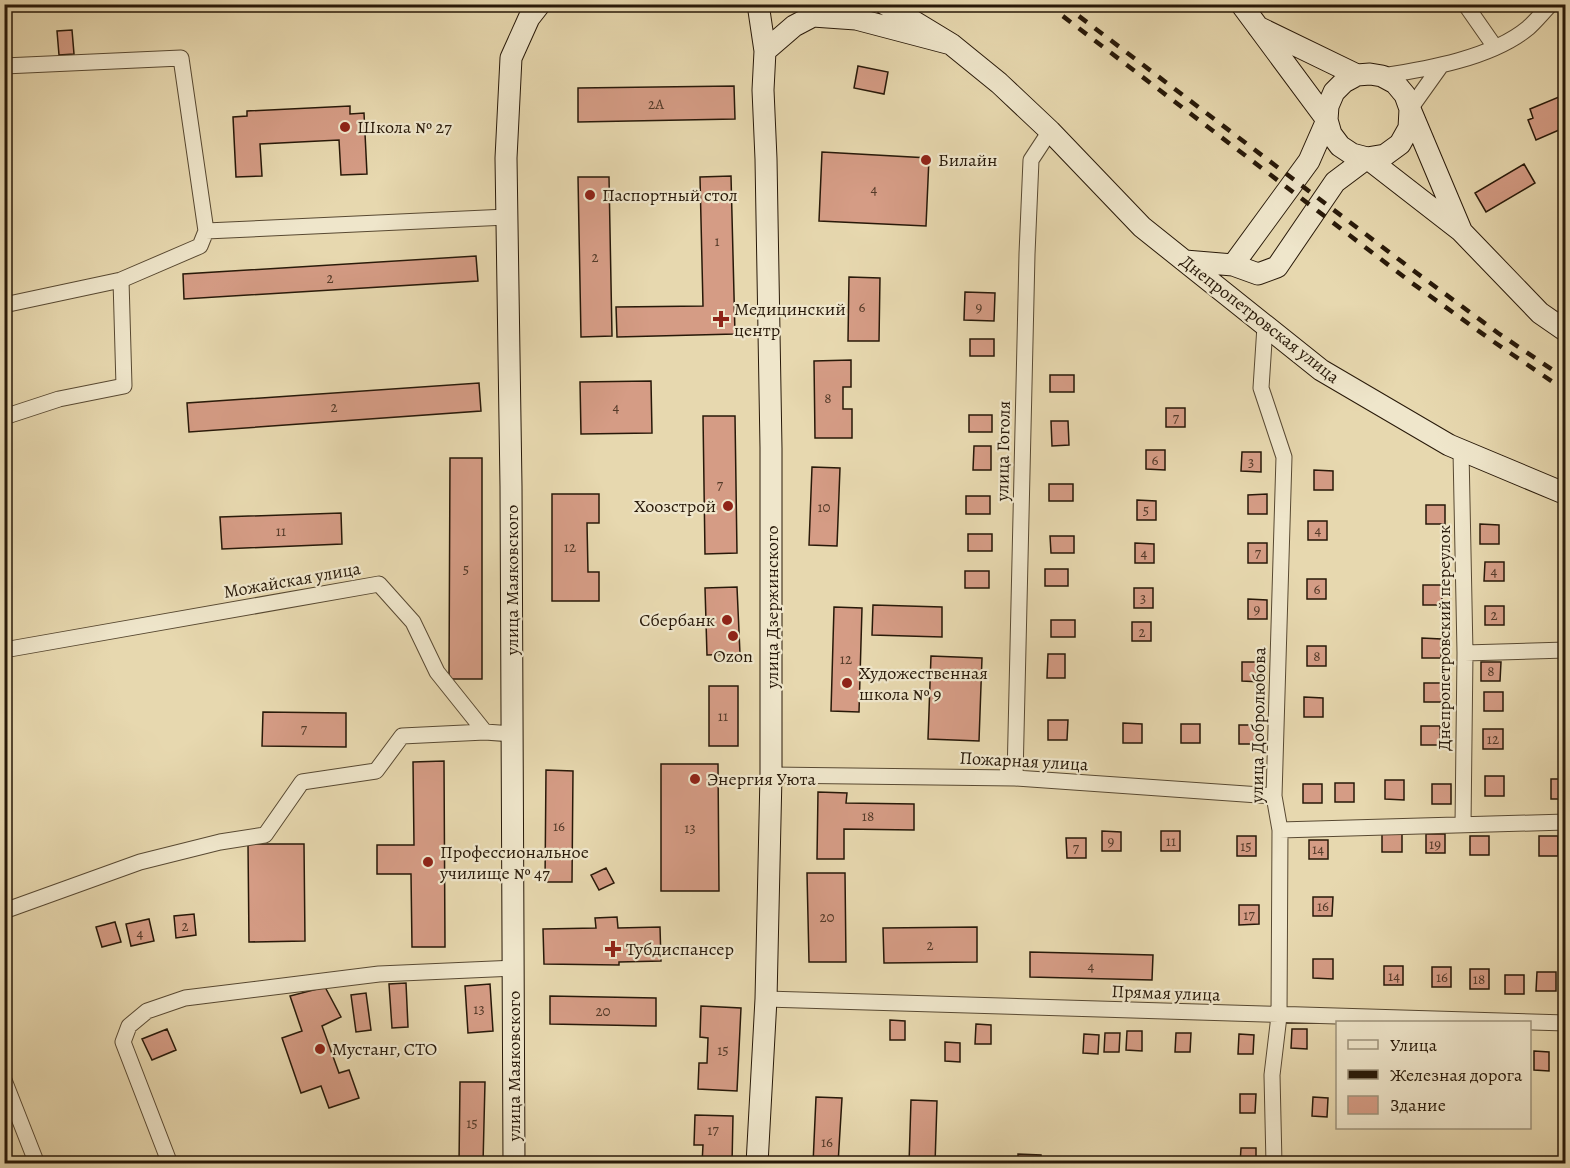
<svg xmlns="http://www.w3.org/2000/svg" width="1570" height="1168" viewBox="0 0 1570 1168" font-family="Alegreya,serif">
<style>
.building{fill:#d59c85;stroke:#281909;stroke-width:1.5}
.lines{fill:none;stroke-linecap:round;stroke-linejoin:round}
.street-casing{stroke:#584932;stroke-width:17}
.secondary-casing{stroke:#281909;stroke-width:23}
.street{stroke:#efe6cb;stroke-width:15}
.secondary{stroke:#efe6cb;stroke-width:21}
.rail{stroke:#281909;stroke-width:4.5;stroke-dasharray:10 10;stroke-linecap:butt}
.poi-dot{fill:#8f2418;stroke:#efe6cb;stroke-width:2}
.labels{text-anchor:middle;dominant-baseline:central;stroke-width:4.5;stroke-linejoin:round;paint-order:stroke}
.number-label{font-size:15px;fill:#533a28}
.poi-label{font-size:18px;fill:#281909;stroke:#efe6cb;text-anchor:start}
.street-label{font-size:18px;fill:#281909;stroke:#efe6cb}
</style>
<rect width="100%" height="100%" fill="#e7d8af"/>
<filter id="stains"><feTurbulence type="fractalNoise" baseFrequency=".00333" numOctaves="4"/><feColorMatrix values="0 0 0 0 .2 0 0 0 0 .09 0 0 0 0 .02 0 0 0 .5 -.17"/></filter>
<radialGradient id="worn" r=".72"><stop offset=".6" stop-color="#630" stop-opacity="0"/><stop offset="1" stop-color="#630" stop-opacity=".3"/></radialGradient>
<path class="building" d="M72 30 74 54 59 55 57 31Z
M858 66 888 72 884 94 854 88Z
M734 86 735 119 578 122V88Z
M1566 94V127L1536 140 1528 120 1533 118 1530 109Z
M350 106V114L364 113 367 174 341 175 339 140 260 144 262 176 236 177 233 117 247 116V111Z
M822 152 929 158 926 226 819 221Z
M1524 164 1535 183 1486 212 1475 193Z
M731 176 735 334 617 337 616 307 703 306 700 177Z
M578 177H609L612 336 581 337Z
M476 256 478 281 184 299 183 274Z
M849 277 880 278 879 341H848Z
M965 292 995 293 994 321 964 320Z
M970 339H994V356H970Z
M851 360V387H843V409H852V438H815L814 361Z
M1050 375H1074V392H1050Z
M651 381 652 433 581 434 580 382Z
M479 383 481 411 189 432 187 403Z
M1166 408H1185V427H1166Z
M969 415H992V432H969Z
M703 416H735L737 553 705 554Z
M1051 421H1068L1069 445 1052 446Z
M974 446H991V470H973Z
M1146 450H1165V470L1146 469Z
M1242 452H1261V472L1241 471Z
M450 458H482V679H449Z
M812 467 840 468 837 546 809 545Z
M1314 470 1333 471V490H1314Z
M1049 484H1073V501H1049Z
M552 494H599V523H587L588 572H599V601H552Z
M1267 494V514H1248V495Z
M966 496H990V514H966Z
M1137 500 1156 501V520H1137Z
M1426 505H1445V524H1426Z
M341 513 342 544 222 549 220 517Z
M1308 521H1327V540H1308Z
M1480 524 1499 525V544H1480Z
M968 534H992V551H968Z
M1050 536H1074V553H1051Z
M1135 543 1154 544V563H1135Z
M1248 543H1267V563H1248Z
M1485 562H1504V581H1484Z
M1045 569H1068V586H1045Z
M965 571H989V588H965Z
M1307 579H1326V599H1307Z
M1423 585H1442V605H1423Z
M737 587 740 654 707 655 705 588Z
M1134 588H1153V608H1134Z
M1248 599 1267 600V619H1248Z
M873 605 942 607V637L872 635Z
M1485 606H1504V625H1485Z
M834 607 862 608 859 712 831 711Z
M1560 610H1566V629H1560Z
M1051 620H1075V637H1051Z
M1132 622H1151V641H1132Z
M1422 638 1441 639V658H1422Z
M1307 646H1326V666H1307Z
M1048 654H1065V678H1047Z
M931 656 982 658 979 741 928 739Z
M1242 662H1261V682L1242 681Z
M1481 662H1501L1500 681H1481Z
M1424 683H1443V702H1424Z
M709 686H738V746H709Z
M1484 692H1503V711H1484Z
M1304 697 1323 698V717H1304Z
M263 712 346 713V747L262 746Z
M1048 720H1068L1067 740H1048Z
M1123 723 1142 724V743H1123Z
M1181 724H1200V743H1181Z
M1239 725H1258V744H1239Z
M1421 726H1440V745H1421Z
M1483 729H1503V749H1483Z
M444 761 445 947H412L411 874H377V845H414L413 762Z
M661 764H718L719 891H661Z
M546 770 573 771 572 882H545Z
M1485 776H1504V796H1485Z
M1551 779H1566V799H1551Z
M1385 780H1404V800L1385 799Z
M1335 783H1354V802H1335Z
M1303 784H1322V803H1303Z
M1432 784H1451V804H1432Z
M818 792 847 793 846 803 914 804V830L844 829V859H817Z
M1102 831 1121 832V851H1102Z
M1161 831H1180V851H1161Z
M1382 832 1402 833V852H1382Z
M1426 834H1445V853H1426Z
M1237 836H1256V856H1237Z
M1470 836H1489V855H1470Z
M1539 836H1558V856H1539Z
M1066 838H1086V858H1067Z
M1309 840H1328V859H1309Z
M248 844H304L305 941 249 942Z
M606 868 614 883 599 890 591 875Z
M807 873H845L846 962H809Z
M1313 897H1333L1332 916H1313Z
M1239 905H1259V924L1239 925Z
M194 914 196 935 176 938 174 916Z
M617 917 618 928 660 927 661 961 619 962V965L544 964 543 929 596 928 595 918Z
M149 919 154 941 131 946 126 924Z
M115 922 121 942 102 947 96 927Z
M977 927V962L884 963 883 928Z
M1030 952 1153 955 1152 980 1030 977Z
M1313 959H1333V979L1313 978Z
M1384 966H1403V985H1384Z
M1432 967H1451V987H1432Z
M1470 969H1489V989H1470Z
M1537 972H1556V991H1536Z
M1505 975H1524V994H1505Z
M406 983 408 1027 392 1028 389 984Z
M490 984 493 1031 468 1033 465 986Z
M325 987 341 1017 322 1026 339 1073 349 1070 359 1098 329 1108 321 1086 301 1093 282 1038 302 1031 290 996Z
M366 993 371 1030 356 1032 351 995Z
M550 996 656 998V1026L550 1024Z
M701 1006 741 1008 737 1091 698 1089 699 1063H707L708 1038 700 1037Z
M890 1020 905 1021V1040H890Z
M976 1024 991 1025V1044H975Z
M167 1029 176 1050 152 1060 142 1039Z
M1292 1029H1307V1049L1291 1048Z
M1127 1031H1142V1051L1126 1050Z
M1105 1033H1120L1119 1052H1104Z
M1176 1033H1191L1190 1052H1175Z
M1084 1034 1099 1035 1098 1054 1083 1053Z
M1239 1034 1254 1035 1253 1054H1238Z
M945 1042 960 1043V1062L945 1061Z
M1534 1051 1549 1052V1071L1534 1070Z
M1560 1052H1566V1071H1560Z
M460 1082H485L483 1164H459Z
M1240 1094H1256L1255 1113H1240Z
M816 1097 842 1098 838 1164H813Z
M1313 1097 1328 1098 1327 1117 1312 1116Z
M911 1100 937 1101 935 1164H909Z
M695 1115 733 1116 732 1164H702L703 1145H694Z
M1241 1148H1256V1164H1240Z
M1018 1154 1041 1155V1164H1018Z"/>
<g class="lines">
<defs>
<path id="street" d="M1465 4 1495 47
M4 66 181 58 206 231 507 217
M1382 76C1427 69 1492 58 1528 28 1536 21 1543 12 1551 4
M1410 109 1440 67
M4 305 121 280 200 246 206 231
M1265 326 1261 388 1284 457 1274 796 1280 830 1279 1016 1272 1075 1274 1164
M4 417 59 399 124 386 121 280
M1461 451 1465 653 1463 825
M4 650 379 584 413 622 437 672 485 732 512 734
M1465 653 1566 650
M771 775 1015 778 1274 796
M1015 778 1027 254 1031 160 1050 131
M1280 830 1566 822
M4 911 140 862 220 842 265 835 302 782 376 771 402 736 485 732
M766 999 1566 1023
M4 1080 37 1164
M170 1164 123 1042 129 1026 147 1011 185 998 379 974 513 968"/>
<path id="secondary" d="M758 4 765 51
M885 4 951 44 999 83 1050 131 1142 227 1321 370 1449 445 1566 494
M1258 27 1357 75
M1410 109 1461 230
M1185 261 1233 265 1258 274 1277 267 1335 182 1367 158 1385 155 1400 144 1409 128 1410 109 1405 95 1395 83 1382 76 1370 74 1357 75 1344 82 1334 92 1328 106 1327 120 1331 134 1340 146 1352 154 1367 158 1461 231 1540 313 1566 331
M1233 265 1309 161 1327 120 1241 4
M514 1164 511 486 506 158 511 58 529 18 540 4
M757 1164 766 999 771 775V448L766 159 763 90 765 51 794 26 813 16 856 19 951 44"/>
</defs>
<use href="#street" class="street-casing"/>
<use href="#secondary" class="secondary-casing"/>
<use href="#street" class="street"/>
<use href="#secondary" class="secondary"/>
<path class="rail" d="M1047 4 1412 283 1494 342 1566 391
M1063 4 1414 271 1498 333 1566 379"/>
</g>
<g class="poi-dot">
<circle cx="345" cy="127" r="6"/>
<circle cx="926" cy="160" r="6"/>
<circle cx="590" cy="195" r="6"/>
<path d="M718 310h6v6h6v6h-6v6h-6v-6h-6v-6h6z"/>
<circle cx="728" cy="506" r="6"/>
<circle cx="727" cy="620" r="6"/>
<circle cx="733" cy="636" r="6"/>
<circle cx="847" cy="683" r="6"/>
<circle cx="695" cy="779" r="6"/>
<circle cx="428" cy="862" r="6"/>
<path d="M610 940h6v6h6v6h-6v6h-6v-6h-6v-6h6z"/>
<circle cx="320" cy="1049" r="6"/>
</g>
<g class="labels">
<g class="number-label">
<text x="656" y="104">2А</text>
<text x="874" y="189">4</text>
<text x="717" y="241">1</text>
<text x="595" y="257">2</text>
<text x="330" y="278">2</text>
<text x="862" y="307">6</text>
<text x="979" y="307">9</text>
<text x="828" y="398">8</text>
<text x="334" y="407">2</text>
<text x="616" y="407">4</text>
<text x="1176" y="418">7</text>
<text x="1155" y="460">6</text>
<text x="1251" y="462">3</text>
<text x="720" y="485">7</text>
<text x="824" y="507">10</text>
<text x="1146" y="510">5</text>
<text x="1318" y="530">4</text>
<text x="281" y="531">11</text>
<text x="570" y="547">12</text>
<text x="1144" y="553">4</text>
<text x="1258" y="553">7</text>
<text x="466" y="569">5</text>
<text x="1494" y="571">4</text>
<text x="1317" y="589">6</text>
<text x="1143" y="598">3</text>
<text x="1257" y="609">9</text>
<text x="1494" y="615">2</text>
<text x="1142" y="632">2</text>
<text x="1317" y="656">8</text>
<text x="846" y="659">12</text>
<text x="1491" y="671">8</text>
<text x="723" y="716">11</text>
<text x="304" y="729">7</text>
<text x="1493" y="739">12</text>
<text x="868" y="816">18</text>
<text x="559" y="826">16</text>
<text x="690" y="828">13</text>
<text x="1111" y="841">9</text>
<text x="1171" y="841">11</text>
<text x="1435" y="844">19</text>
<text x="1246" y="846">15</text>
<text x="1076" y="848">7</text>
<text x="1318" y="849">14</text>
<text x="1323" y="906">16</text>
<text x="1249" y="915">17</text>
<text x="827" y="917">20</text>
<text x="185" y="926">2</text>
<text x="140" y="933">4</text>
<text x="930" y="945">2</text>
<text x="1091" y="966">4</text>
<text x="1394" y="976">14</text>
<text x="1442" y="977">16</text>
<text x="1479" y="979">18</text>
<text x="479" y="1009">13</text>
<text x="603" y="1011">20</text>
<text x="723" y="1050">15</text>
<text x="472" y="1123">15</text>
<text x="713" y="1130">17</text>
<text x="827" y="1142">16</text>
</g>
<g class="poi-label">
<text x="357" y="127">Школа № 27</text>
<text x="938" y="160">Билайн</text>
<text x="602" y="195">Паспортный стол</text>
<text x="734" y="309">Медицинский<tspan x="734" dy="21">центр</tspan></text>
<text x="716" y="506" text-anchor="end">Хоозстрой</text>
<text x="715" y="620" text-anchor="end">Сбербанк</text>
<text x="733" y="656" text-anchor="middle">Ozon</text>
<text x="859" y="673">Художественная<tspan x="859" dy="21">школа № 9</tspan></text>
<text x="707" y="779">Энергия Уюта</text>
<text x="440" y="852">Профессиональное<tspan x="440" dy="21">училище № 47</tspan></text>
<text x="626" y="949">Тубдиспансер</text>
<text x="332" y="1049">Мустанг, СТО</text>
</g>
<g class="street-label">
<text transform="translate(1260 319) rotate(38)">Днепропетровская улица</text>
<text transform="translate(1003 451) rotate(-89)">улица Гоголя</text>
<text transform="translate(292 580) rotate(-10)">Можайская улица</text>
<text transform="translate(512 580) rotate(-90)">улица Маяковского</text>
<text transform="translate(772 607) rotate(-90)">улица Дзержинского</text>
<text transform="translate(1444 638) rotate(-90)">Днепропетровский переулок</text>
<text transform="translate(1258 725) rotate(-89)">улица Добролюбова</text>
<text transform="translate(1024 761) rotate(3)">Пожарная улица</text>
<text transform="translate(1166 993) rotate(2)">Прямая улица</text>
<text transform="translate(514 1066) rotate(-90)">улица Маяковского</text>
</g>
</g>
<rect width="1570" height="1168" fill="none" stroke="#e7d8af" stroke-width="24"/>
<rect x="6" y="6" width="1558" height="1156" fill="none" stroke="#281909" stroke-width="3"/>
<rect x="12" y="12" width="1546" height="1144" fill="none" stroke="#281909" stroke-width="1.5"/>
<rect x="1336" y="1021" width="195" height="108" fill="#efe6cb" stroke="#9f947d" stroke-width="1.5"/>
<rect x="1348" y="1040" width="30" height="9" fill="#efe6cb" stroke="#9f947d" stroke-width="1.5"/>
<text x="1390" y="1051" font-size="18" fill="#281909">Улица</text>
<rect x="1348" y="1070" width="30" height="9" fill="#281909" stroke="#9f947d" stroke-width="1.5"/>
<text x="1390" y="1081" font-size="18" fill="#281909">Железная дорога</text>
<rect x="1348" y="1096" width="30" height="18" fill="#d59c85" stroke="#9f947d" stroke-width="1.5"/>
<text x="1390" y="1111" font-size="18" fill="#281909">Здание</text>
<rect width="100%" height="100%" filter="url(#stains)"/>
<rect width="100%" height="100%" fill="url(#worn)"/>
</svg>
